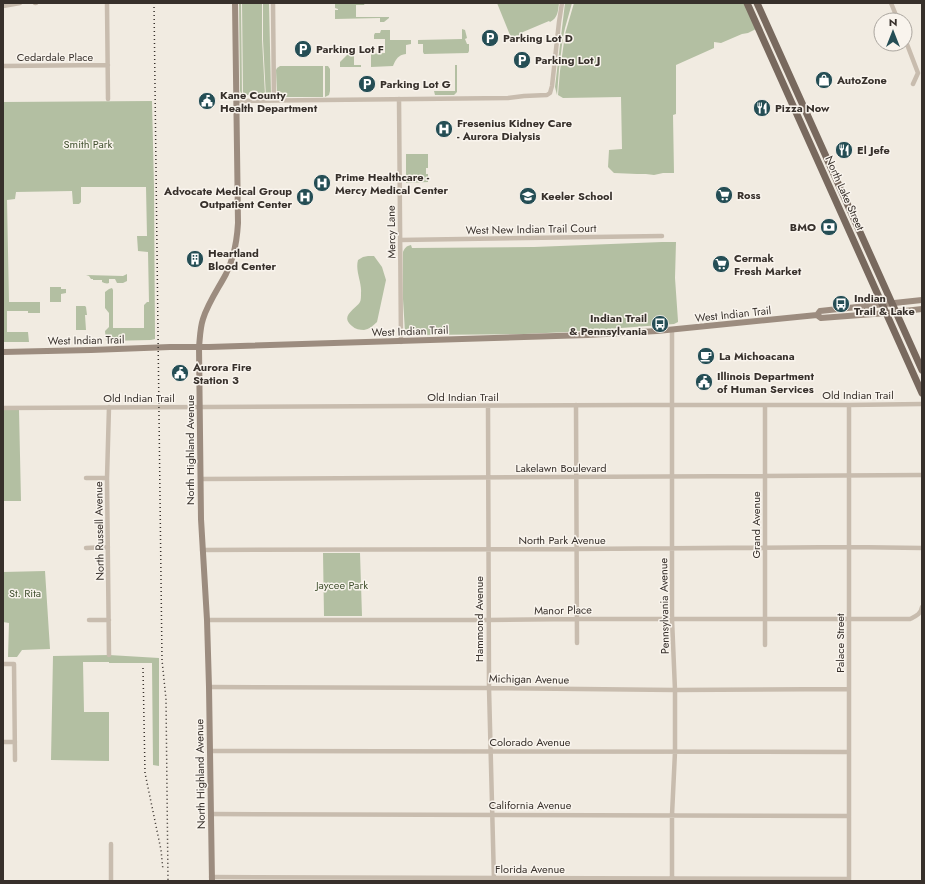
<svg xmlns="http://www.w3.org/2000/svg" width="925" height="884" viewBox="0 0 925 884" font-family="Jost,sans-serif">
<style>
.green{fill:#b3bfa2}
.lines{fill:none;stroke-linecap:round;stroke-linejoin:round}
.street{stroke:#c8bcae;stroke-width:4.5}
.secondary{stroke:#9c8c7f;stroke-width:6}
.primary{stroke:#78695e;stroke-width:7}
.rail{stroke:#37302b;stroke-width:1.5;stroke-dasharray:1 3;stroke-linecap:butt}
.labels{text-anchor:middle;dominant-baseline:central;stroke-width:3;stroke-linejoin:round;paint-order:stroke}
.poi-label{font-size:11px;font-weight:bold;fill:#37302b;stroke:#f9f4ed;text-anchor:start}
.street-label{font-size:11px;fill:#37302b;stroke:#f9f4ed}
.park-label{font-size:11px;fill:#445332;stroke:#f9f4ed}
</style>
<rect width="100%" height="100%" fill="#f1ebe1"/>
<path class="green" d="M239 3H241L242 95 240 91Z
M242 3H262V39L265 95H247L243 93Z
M263 3H269L271 93 269 96 266 98 263 40Z
M335 3H365L364 5H356V17H389V18L384 22H380V18L335 19V10H338V9L335 8Z
M497 3H559C558 11 558 18 550 22L549 21 523 32V34L513 37 510 35Z
M565 3H572L565 28 563 37 559 69 557 95 555 87Z
M574 3H745L756 29 748 33 742 34 721 43 714 42V48L676 65V114L673 115 674 173H663L654 175 646 174H637L614 173 608 167 609 150 622 149 621 97 563 98 558 95 560 71 565 34Z
M462 29 465 30 467 38 465 39 467 44H469V51L468 53 424 54 423 52V44H418V40L462 39Z
M381 30H390V40H411V44L406 45V54C398 55 396 59 393 66L371 67V54L385 53V39H374V35L375 33H380Z
M348 49 354 50V65H361V67H340V62L348 54Z
M455 65H457V92L454 95H435L434 91H455Z
M280 66H323V97H282L279 96 277 93 276 70 277 68Z
M325 66H328L330 69V91L329 95 325 97Z
M152 101 154 187 155 339 151 340 106 341 105 331 109 327V313L105 308V292L109 289 112 288 113 290V328H144V305L147 302H149L148 252 138 251 137 236H147L146 187H81V202L79 204H73L72 191 16 192 15 199 7 200 9 302H40V313H28V311H7V332H28L29 342H3V102Z
M406 154H428V168H426V174H428V182L406 183Z
M662 242H676L675 278 678 321V322L674 324 568 332 524 334 412 335H409L405 332 403 299V252C405 248 406 246 411 245L412 248 534 247Z
M368 256H374L382 267 386 280 377 322C373 326 369 329 364 330 360 330 355 329 352 326 339 316 356 309 360 302 361 300 361 296 361 293 362 282 355 271 358 260L363 257Z
M127 274V281L123 283H117L115 279H109V283C107 284 104 283 102 282V280H93V279H91L89 276 86 275 123 276Z
M50 287H61V289H66V293L61 294V302H50Z
M76 306H85L86 307 87 315H85L86 330H76Z
M3 410H19L21 501H3Z
M323 553H360L362 616H324Z
M45 571 50 649 22 650 17 657H8L9 623 3 622V572Z
M109 655 159 658V766L153 765 152 663H109V662H83L84 712H109V761L51 760 53 656Z"/>
<g class="lines">
<path class="street" d="M35 3H36
M107 3 108 99
M273 3 274 100
M891 3 898 20
M3 6 20 3
M905 39 918 73 913 84
M3 66 108 65
M399 99 401 342
M237 101 508 98 524 96 547 95 550 93 552 86 559 22 562 3
M400 240 662 236
M672 330V619L675 690V752L672 815V881
M576 405 577 643
M849 405V881
M488 406 489 688 494 881
M109 407 107 478 109 655
M3 408 635 405H849L922 404
M86 478H107
M201 479 922 475
M86 548 108 547
M202 550 577 549 849 547 922 548
M89 620H109
M207 620H488L577 619H910C916 616 921 614 922 607
M765 645V405
M3 664H14L15 760
M209 687 489 688 675 690 849 689
M3 742H15
M211 751 849 752
M211 814 849 816
M111 844V881
M211 877 849 879"/>
<path class="secondary" d="M817 315 821 318 887 313 922 309
M3 352 91 350 170 347H209L588 335 657 331 817 315 820 311 922 300
M212 881 209 687 207 620 201 519 199 347C200 338 200 328 203 319 208 303 218 289 226 274 234 258 237 241 238 223L235 3"/>
<path class="primary" d="M747 3 922 393
M757 3 922 370"/>
<path class="rail" d="M154 3 162 660 166 699 168 881
M143 668 145 773 161 850 163 870"/>
</g>
<defs>
<symbol id="parking-disc" viewBox="-11 -11 22 22"><circle r="9.5" fill="#254e55" stroke="#f9f4ed"/><path d="M-3.5-5.5H1a3.5 3.5 0 0 1 0 7H-1V5.5H-3.5ZM-1-3.4V-.6H.8a1.4 1.4 0 0 0 0-2.8Z" fill="#fff"/></symbol>
<symbol id="shop-disc" viewBox="-11 -11 22 22"><circle r="9.5" fill="#254e55" stroke="#f9f4ed"/><path d="M-5-2.5h2.3a2.7 3.5 0 0 1 5.4 0H5L5.5 6h-11ZM-1.5-2.5h3a1.5 2.3 0 0 0-3 0Z" fill="#fff"/></symbol>
<symbol id="civic-disc" viewBox="-11 -11 22 22"><circle r="9.5" fill="#254e55" stroke="#f9f4ed"/><path d="M-.6-6.5H3V-4.5H.6V-3L4-1V1h2V6H-6V1h2V-1L-.6-3ZM-1.2 2.5V6h2.4V2.5Z" fill="#fff"/></symbol>
<symbol id="restaurant-disc" viewBox="-11 -11 22 22"><circle r="9.5" fill="#254e55" stroke="#f9f4ed"/><path d="M-5-6h1v4h1v-4h1v4h1v-4h1v5L-1.5 .5V6h-2V.5L-5-1ZM5-6V6H3V1.5H1.5Q1.5-4 5-6Z" fill="#fff"/></symbol>
<symbol id="hospital-disc" viewBox="-11 -11 22 22"><circle r="9.5" fill="#254e55" stroke="#f9f4ed"/><path d="M-5-5h3v3.5h4V-5h3V5h-3V1.5h-4V5h-3Z" fill="#fff"/></symbol>
<symbol id="supermarket-disc" viewBox="-11 -11 22 22"><circle r="9.5" fill="#254e55" stroke="#f9f4ed"/><path d="M-6-5.5h2.5l.6 2H6L4.5 2H-2.5L-4.4-4H-6ZM-1.5 3.2a1.3 1.3 0 1 0 .1 0ZM3 3.2a1.3 1.3 0 1 0 .1 0Z" fill="#fff"/></symbol>
<symbol id="school-disc" viewBox="-11 -11 22 22"><circle r="9.5" fill="#254e55" stroke="#f9f4ed"/><path d="M0-5L7-2L0 1L-7-2ZM-4 1L0 2.5L4 1V4Q0 6-4 4Z" fill="#fff"/></symbol>
<symbol id="bank-disc" viewBox="-11 -11 22 22"><circle r="9.5" fill="#254e55" stroke="#f9f4ed"/><path d="M-6-4H6V4H-6ZM0-2.3a2.3 2.3 0 1 0 0 4.6a2.3 2.3 0 1 0 0-4.6Z" fill="#fff"/></symbol>
<symbol id="building-disc" viewBox="-11 -11 22 22"><circle r="9.5" fill="#254e55" stroke="#f9f4ed"/><path d="M-4-6H4V6H1V3H-1V6H-4ZM-2.5-4.3h1.7v1.8h-1.7ZM.8-4.3h1.7v1.8H.8ZM-2.5-1h1.7V.8h-1.7ZM.8-1h1.7V.8H.8Z" fill="#fff"/></symbol>
<symbol id="bus-disc" viewBox="-11 -11 22 22"><circle r="9.5" fill="#254e55" stroke="#f9f4ed"/><path d="M-5-6H5V4H4V6H2V4H-2V6H-4V4H-5ZM-3.5-4V0h7V-4ZM-3.5 1.2v1.5H-2V1.2ZM2 1.2v1.5H3.5V1.2Z" fill="#fff"/></symbol>
<symbol id="cafe-disc" viewBox="-11 -11 22 22"><circle r="9.5" fill="#254e55" stroke="#f9f4ed"/><path d="M-5.5-4.5H6V0H3Q3 3.5 0 3.5H-2.5Q-5.5 3.5-5.5 0ZM3-3.2v2h1.7v-2ZM-6 4.5H4V6H-6Z" fill="#fff"/></symbol>
</defs>
<g fill-rule="evenodd">
<use href="#parking-disc" x="480" y="28" width="20" height="20"/>
<use href="#parking-disc" x="293" y="39" width="20" height="20"/>
<use href="#parking-disc" x="512" y="50" width="20" height="20"/>
<use href="#shop-disc" x="814" y="70" width="20" height="20"/>
<use href="#parking-disc" x="357" y="74" width="20" height="20"/>
<use href="#civic-disc" x="197" y="91" width="20" height="20"/>
<use href="#restaurant-disc" x="752" y="98" width="20" height="20"/>
<use href="#hospital-disc" x="434" y="119" width="20" height="20"/>
<use href="#restaurant-disc" x="834" y="140" width="20" height="20"/>
<use href="#hospital-disc" x="312" y="173" width="20" height="20"/>
<use href="#supermarket-disc" x="714" y="185" width="20" height="20"/>
<use href="#school-disc" x="518" y="186" width="20" height="20"/>
<use href="#hospital-disc" x="295" y="187" width="20" height="20"/>
<use href="#bank-disc" x="819" y="217" width="20" height="20"/>
<use href="#building-disc" x="185" y="249" width="20" height="20"/>
<use href="#supermarket-disc" x="711" y="254" width="20" height="20"/>
<use href="#bus-disc" x="831" y="294" width="20" height="20"/>
<use href="#bus-disc" x="650" y="314" width="20" height="20"/>
<use href="#cafe-disc" x="696" y="346" width="20" height="20"/>
<use href="#civic-disc" x="170" y="363" width="20" height="20"/>
<use href="#civic-disc" x="694" y="372" width="20" height="20"/>
</g>
<g class="labels">
<g class="poi-label">
<text x="503" y="38">Parking Lot D</text>
<text x="316" y="49">Parking Lot F</text>
<text x="535" y="60">Parking Lot J</text>
<text x="837" y="80">AutoZone</text>
<text x="380" y="84">Parking Lot G</text>
<text x="220" y="95">Kane County<tspan x="220" dy="13">Health Department</tspan></text>
<text x="775" y="108">Pizza Now</text>
<text x="457" y="123">Fresenius Kidney Care<tspan x="457" dy="13">- Aurora Dialysis</tspan></text>
<text x="857" y="150">El Jefe</text>
<text x="335" y="177">Prime Healthcare -<tspan x="335" dy="13">Mercy Medical Center</tspan></text>
<text x="292" y="191" text-anchor="end">Advocate Medical Group<tspan x="292" dy="13">Outpatient Center</tspan></text>
<text x="737" y="195">Ross</text>
<text x="541" y="196">Keeler School</text>
<text x="816" y="227" text-anchor="end">BMO</text>
<text x="208" y="253">Heartland<tspan x="208" dy="13">Blood Center</tspan></text>
<text x="734" y="258">Cermak<tspan x="734" dy="13">Fresh Market</tspan></text>
<text x="854" y="298">Indian<tspan x="854" dy="13">Trail &amp; Lake</tspan></text>
<text x="647" y="318" text-anchor="end">Indian Trail<tspan x="647" dy="13">&amp; Pennsylvania</tspan></text>
<text x="719" y="356">La Michoacana</text>
<text x="193" y="367">Aurora Fire<tspan x="193" dy="13">Station 3</tspan></text>
<text x="717" y="376">Illinois Department<tspan x="717" dy="13">of Human Services</tspan></text>
</g>
<g class="street-label">
<text x="55" y="57">Cedardale Place</text>
<text transform="translate(845 193) rotate(66)">North Lake Street</text>
<text transform="translate(531 229) rotate(-1)">West New Indian Trail Court</text>
<text transform="translate(391 232) rotate(-91)">Mercy Lane</text>
<text transform="translate(733 314) rotate(-6)">West Indian Trail</text>
<text transform="translate(410 331) rotate(-2)">West Indian Trail</text>
<text transform="translate(86 340) rotate(-1)">West Indian Trail</text>
<text x="858" y="395">Old Indian Trail</text>
<text x="463" y="397">Old Indian Trail</text>
<text x="139" y="398">Old Indian Trail</text>
<text transform="translate(190 450) rotate(-90)">North Highland Avenue</text>
<text x="561" y="468">Lakelawn Boulevard</text>
<text transform="translate(756 525) rotate(-90)">Grand Avenue</text>
<text transform="translate(99 531) rotate(-91)">North Russell Avenue</text>
<text x="562" y="540">North Park Avenue</text>
<text transform="translate(664 606) rotate(-91)">Pennsylvania Avenue</text>
<text transform="translate(563 610) rotate(-1)">Manor Place</text>
<text transform="translate(479 619) rotate(-90)">Hammond Avenue</text>
<text transform="translate(840 643) rotate(-90)">Palace Street</text>
<text transform="translate(529 679) rotate(1)">Michigan Avenue</text>
<text x="530" y="742">Colorado Avenue</text>
<text transform="translate(200 774) rotate(-91)">North Highland Avenue</text>
<text x="530" y="805">California Avenue</text>
<text x="530" y="869">Florida Avenue</text>
</g>
<g class="park-label">
<text x="88" y="144">Smith Park</text>
<text x="342" y="585">Jaycee Park</text>
<text x="25" y="593">St. Rita</text>
</g>
</g>
<rect width="925" height="884" fill="none" stroke="#37302b" stroke-width="8"/>
<g transform="translate(893 32)"><circle r="19" fill="#f9f4ed" stroke="#aba69f"/>
<path d="M0-3L7 15L0 10L-7 15Z" fill="#254e55"/>
<text y="-6" font-size="11" font-weight="bold" text-anchor="middle" fill="#37302b">N</text>
</g>
</svg>
